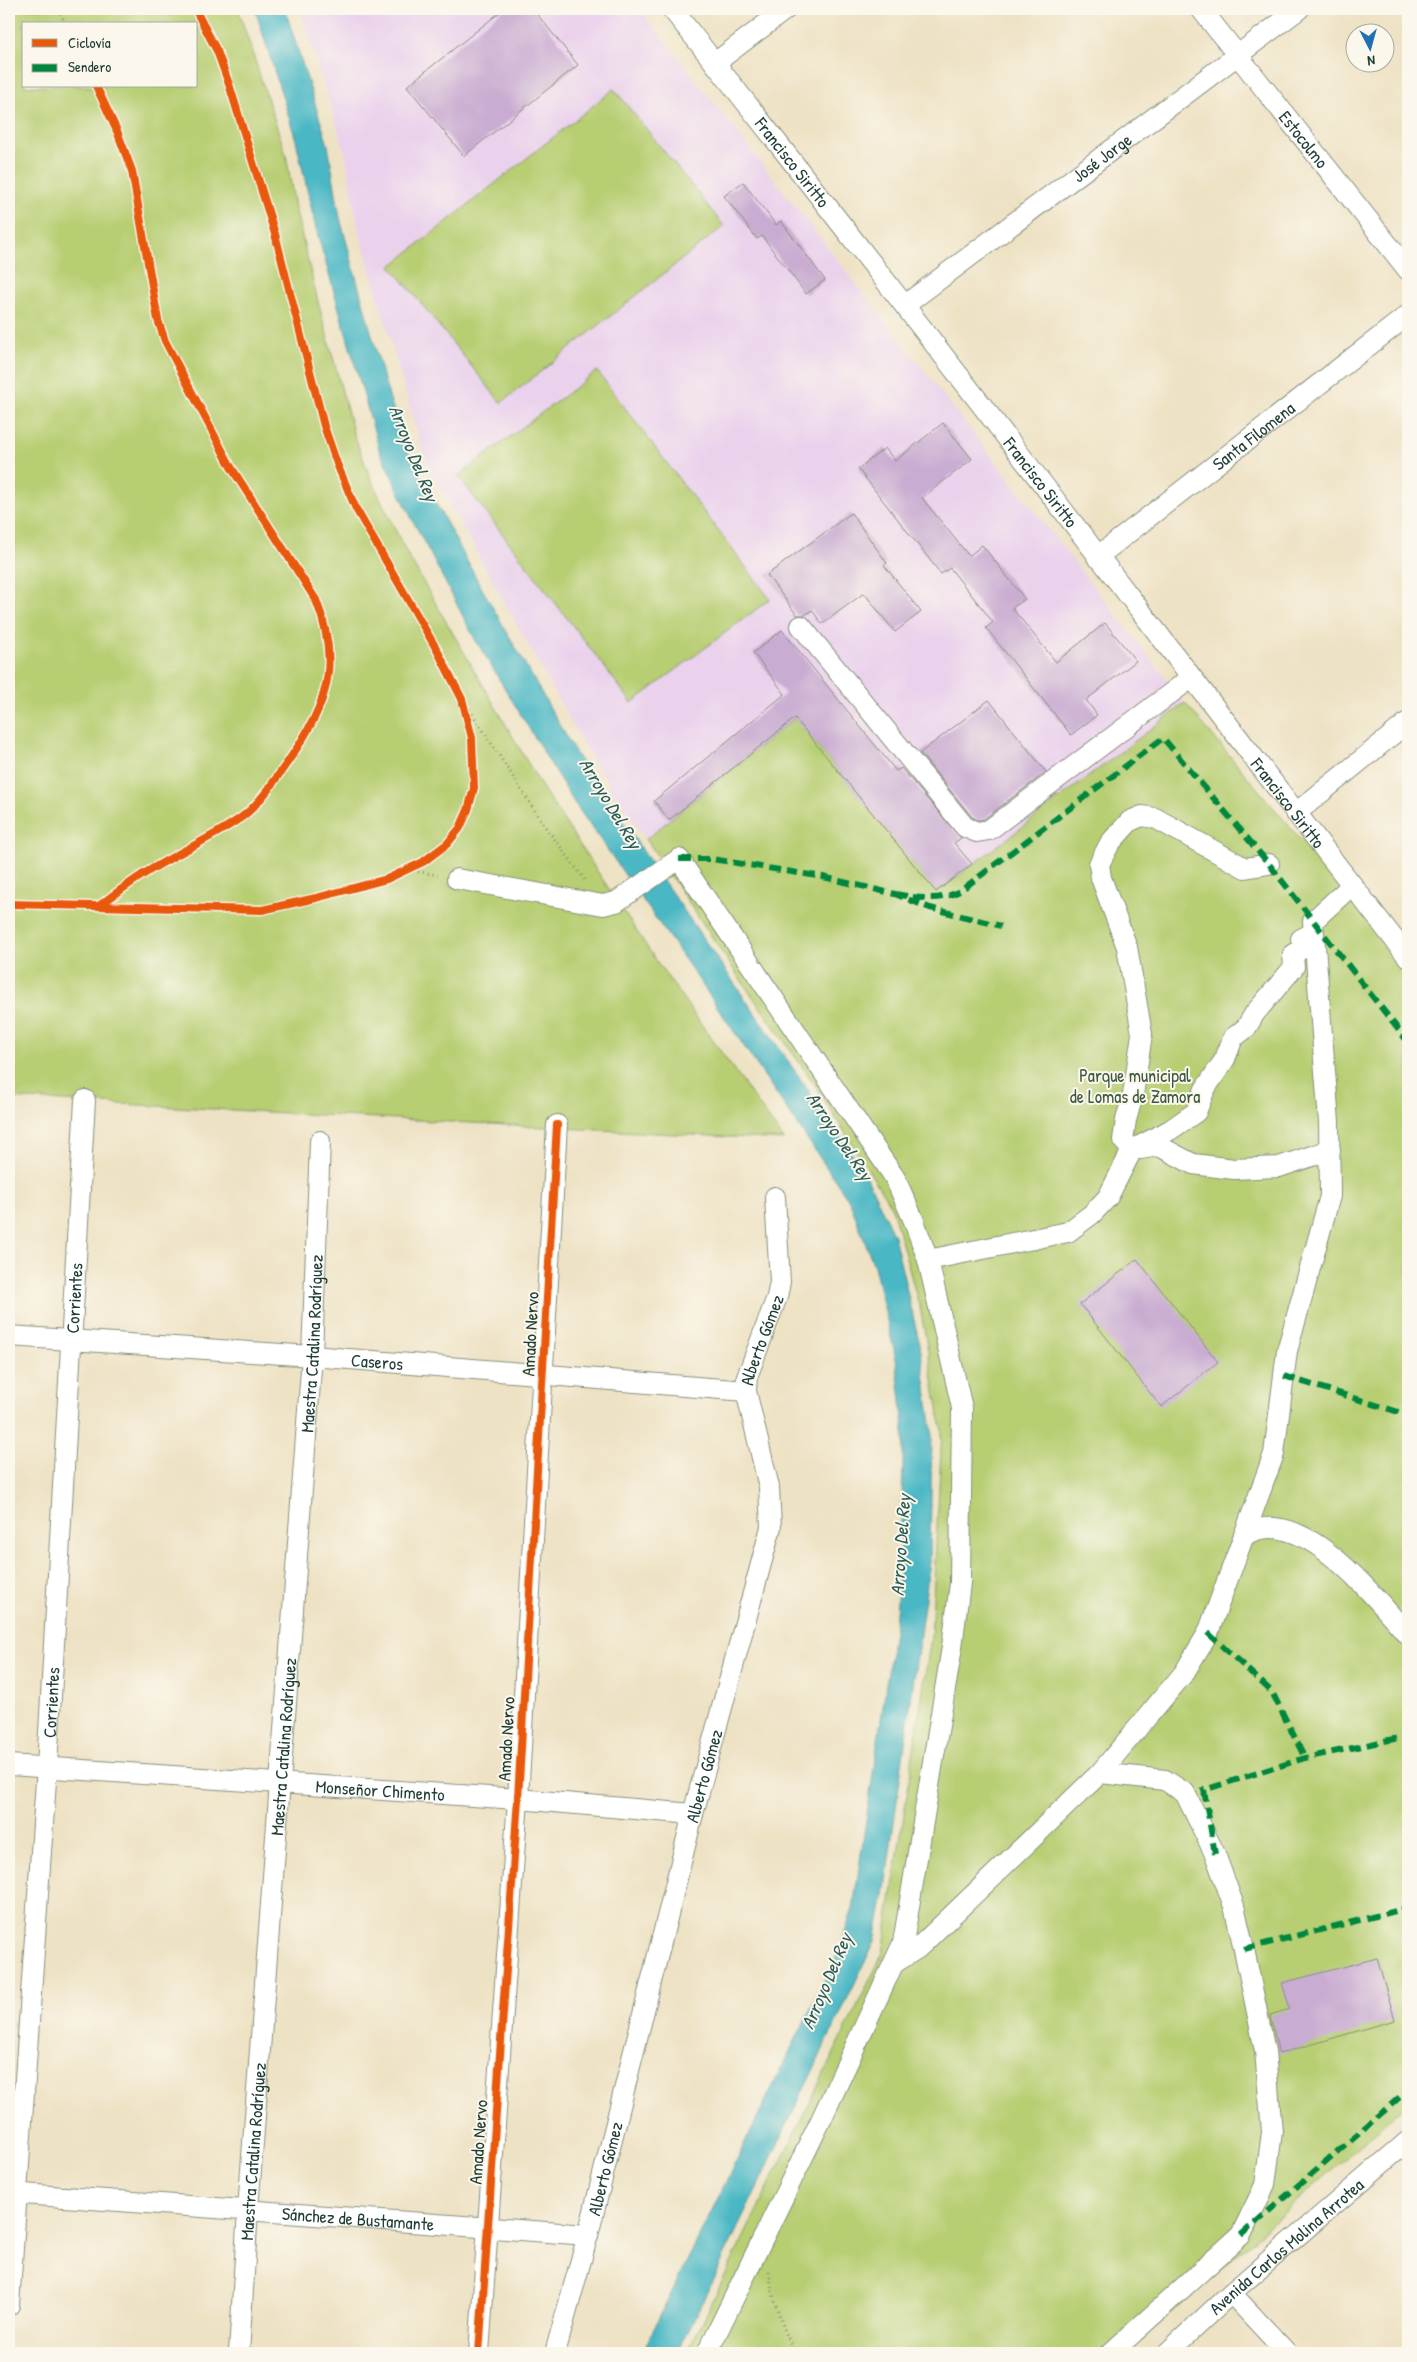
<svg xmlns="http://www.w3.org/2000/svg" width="1417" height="2362" viewBox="0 0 1417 2362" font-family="'Patrick Hand',sans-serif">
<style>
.built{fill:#ead1ec}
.green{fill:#b7ce72;stroke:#6b8653;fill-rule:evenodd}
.water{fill:#4ab7c4;stroke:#347a7c}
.building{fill:#c9acd1}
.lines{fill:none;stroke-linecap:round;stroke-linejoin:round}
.minor-casing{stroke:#86907c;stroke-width:22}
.path{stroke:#86907c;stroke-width:3;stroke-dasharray:1 4;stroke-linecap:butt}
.minor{stroke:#fff;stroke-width:20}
.quiet{stroke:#00873e;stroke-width:6;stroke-dasharray:12 6;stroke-linecap:butt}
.cycleway-casing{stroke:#fbf7ec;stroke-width:11}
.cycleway{stroke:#e8590c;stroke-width:8}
.labels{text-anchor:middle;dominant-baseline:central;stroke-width:4;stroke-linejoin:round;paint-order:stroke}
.street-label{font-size:18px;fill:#1f3d34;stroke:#fbf7ec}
.park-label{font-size:18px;fill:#3d5a40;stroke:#fbf7ec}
.water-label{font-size:19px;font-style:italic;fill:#2a5c58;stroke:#fbf7ec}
</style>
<rect width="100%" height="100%" fill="#fbf7ec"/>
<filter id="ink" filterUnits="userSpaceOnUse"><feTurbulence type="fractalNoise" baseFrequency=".02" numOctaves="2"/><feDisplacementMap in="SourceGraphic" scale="10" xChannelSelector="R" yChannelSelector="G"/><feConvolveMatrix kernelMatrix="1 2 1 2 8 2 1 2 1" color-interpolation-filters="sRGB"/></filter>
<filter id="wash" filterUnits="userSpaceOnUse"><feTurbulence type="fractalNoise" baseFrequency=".0096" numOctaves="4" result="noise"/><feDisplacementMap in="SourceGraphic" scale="20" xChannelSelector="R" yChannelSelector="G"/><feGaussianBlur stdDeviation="1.12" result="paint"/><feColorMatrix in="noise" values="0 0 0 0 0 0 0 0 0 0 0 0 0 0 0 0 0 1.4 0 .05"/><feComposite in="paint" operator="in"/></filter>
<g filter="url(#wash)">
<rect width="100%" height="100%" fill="#eee2c4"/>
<path class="built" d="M300 9H640L1185 703 936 892 795 719 646 839 591 758 431 470 420 442 357 223 345 152Z"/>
<path class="green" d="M9 9H238L286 155 295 208 317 298 353 432 370 477 407 554 543 789 659 965 784 1140 9 1098ZM24 24H196V86H24Z
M614 89 724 226 501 403 391 266Z
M597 371 770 599 632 703 458 476Z
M1185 703 1344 891 1408 973V2103L1126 2353H687L883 1953 931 1637 942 1431 921 1312 892 1208 816 1086 736 973 646 839 795 718 937 892Z"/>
<path class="water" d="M255 9H285L328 145 340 218 387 390 406 448 480 585 578 757 864 1171 894 1236 920 1345 932 1431 930 1562 884 1895 875 1941 678 2353H642L839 1951 853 1908 895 1625 900 1565 904 1428 896 1358 874 1266 850 1202 688 964 575 804 476 641 413 521 380 452 316 229 296 140Z"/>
<g id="blocks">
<path class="building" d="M504 9H533L578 65 464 156 407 86Z
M743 182 776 225 781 221 825 280 806 294 762 236 757 239 724 196Z
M943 423 972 459 922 498 969 556 982 545 1025 599 1012 608 1056 662 1105 623 1136 661 1086 700 1097 715 1071 735 986 628 993 622 950 568 941 574 858 469 885 448 895 461Z
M851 513 887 563 884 565 921 612 895 632 864 593 822 624 812 610 805 615H797L767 575Z
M782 630 896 771 901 768 961 838 954 843 972 864 936 892 795 718 669 820 654 801 785 694 753 653Z
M989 700 1046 772 984 819 978 820 972 817 920 753Z
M1137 1259 1218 1362 1161 1407 1080 1304Z
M1377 1958 1395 2020 1279 2054 1270 2015 1290 2009 1282 1983Z"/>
</g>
</g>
<g filter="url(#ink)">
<use href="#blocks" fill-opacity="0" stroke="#86907c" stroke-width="1"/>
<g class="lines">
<defs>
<g id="minor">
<path id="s1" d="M672 9C921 322 1162 641 1408 957"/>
<path id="s2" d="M1201 9 1408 270"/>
<path d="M715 63 786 9"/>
<path id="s3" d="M905 305 1299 9"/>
<path id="s4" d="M1097 557 1408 315"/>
<path d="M801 626 965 827 977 832 989 830 1191 678"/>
<path d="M1296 813 1408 722"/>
<path d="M457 879 603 905 616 902 679 859 895 1178 914 1221 928 1260 962 1408 960 1583 952 1647 903 1943 821 2120 707 2353"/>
<path d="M1140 1149 1159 1146 1193 1164 1234 1169 1279 1167 1330 1150"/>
<path d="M1132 1150 1123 1140 1126 1120 1133 1095 1142 1034 1127 947 1101 878 1099 864 1110 843 1130 821 1142 816 1155 818 1245 868 1269 864"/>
<path d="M928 1260 1068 1232 1092 1214 1108 1197 1132 1150 1170 1130 1196 1112 1205 1089 1225 1059 1233 1038 1246 1028 1255 1013 1294 967 1293 955 1304 947 1301 939 1313 933"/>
<path id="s5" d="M9 1336 312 1356 746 1391"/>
<path d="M1244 1536C1299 1499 1376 1599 1408 1635"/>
<path id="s6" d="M9 1765 518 1799 693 1814"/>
<path d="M1100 1773 1184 1673 1208 1633 1274 1454 1287 1351 1330 1196 1329 1122 1313 921 1352 885"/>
<path d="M896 1962 918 1948 1100 1773 1165 1780 1185 1793 1215 1854 1234 1906 1244 1949 1265 2051 1272 2132 1265 2185 1241 2235 1111 2353"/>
<path id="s7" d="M9 2193 588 2235"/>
<path d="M1231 2293 1287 2353"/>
<path id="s8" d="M9 2305 47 1767 85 1100"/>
<path id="s9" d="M239 2353 248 2210 312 1356 320 1141"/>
<path d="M479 2353 518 1799 557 1125"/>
<path id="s10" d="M555 2353 588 2235 693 1814 771 1527 769 1487 746 1391 747 1377 777 1297 780 1282 775 1197"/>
<path id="s11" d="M1167 2353 1231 2293 1408 2141"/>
</g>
</defs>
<use href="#minor" class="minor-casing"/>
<path class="path" d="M58 9 66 24
M96 86 117 131 132 171 158 320 165 341 231 467 316 600C343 670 323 712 282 769 270 786 257 806 240 818 221 832 198 842 178 854 151 870 126 887 101 904
M464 701 544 825 585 880
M408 870 438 875
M9 904 262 910 316 898 387 879 423 862 447 844 460 828 468 810 474 788 472 738 462 699 437 650 356 509 337 464 324 426 275 234 229 84 217 51 195 9
M769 2271C773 2301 782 2326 795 2353"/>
<use href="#minor" class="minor"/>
<path class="quiet" d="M679 859H712L823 877 895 894 930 908 1001 926
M895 894C919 898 938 902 960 891L1163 738 1269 864 1408 1042
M1284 1376 1408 1415
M1208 1633 1272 1692 1305 1758
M1215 1854 1204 1790 1305 1758 1408 1736
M1244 1949 1408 1908
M1241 2235 1408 2090"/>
<defs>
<path id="cycleway" d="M96 86 117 131 132 171 158 320 165 341 231 467 316 600C344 670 323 712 282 770 270 787 257 807 239 819 210 839 177 853 147 872 131 882 115 894 100 905
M9 904 262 910 316 898 387 879 423 862 447 844 460 828 468 810 474 788 472 738 462 699 437 650 356 509 337 464 324 426 275 234 229 84 217 51 195 9
M479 2353 518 1799 557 1125"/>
</defs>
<use href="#cycleway" class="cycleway-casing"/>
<use href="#cycleway" class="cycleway"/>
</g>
</g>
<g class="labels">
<g class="street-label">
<text stroke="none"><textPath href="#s2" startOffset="166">Estocolmo</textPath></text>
<text stroke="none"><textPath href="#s3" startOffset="246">José Jorge</textPath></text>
<text stroke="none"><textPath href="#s1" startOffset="195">Francisco Siritto</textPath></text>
<text stroke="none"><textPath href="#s4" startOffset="198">Santa Filomena</textPath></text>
<text stroke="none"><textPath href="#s1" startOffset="600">Francisco Siritto</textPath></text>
<text stroke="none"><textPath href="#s1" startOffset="1005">Francisco Siritto</textPath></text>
<text stroke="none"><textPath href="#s8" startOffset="1009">Corrientes</textPath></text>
<text transform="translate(530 1334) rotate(-87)">Amado Nervo</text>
<text stroke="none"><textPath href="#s10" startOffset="1046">Alberto Gómez</textPath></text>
<text stroke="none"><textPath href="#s9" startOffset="1012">Maestra Catalina Rodríguez</textPath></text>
<text stroke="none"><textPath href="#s5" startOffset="369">Caseros</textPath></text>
<text stroke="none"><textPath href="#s8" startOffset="604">Corrientes</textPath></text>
<text transform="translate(506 1739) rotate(-87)">Amado Nervo</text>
<text stroke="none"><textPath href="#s9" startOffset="608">Maestra Catalina Rodríguez</textPath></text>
<text stroke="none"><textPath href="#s10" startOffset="596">Alberto Gómez</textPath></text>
<text stroke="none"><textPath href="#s6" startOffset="372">Monseñor Chimento</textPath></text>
<text transform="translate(478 2142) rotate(-86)">Amado Nervo</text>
<text stroke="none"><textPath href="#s9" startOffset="202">Maestra Catalina Rodríguez</textPath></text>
<text stroke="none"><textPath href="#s10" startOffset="191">Alberto Gómez</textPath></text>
<text stroke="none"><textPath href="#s7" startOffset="350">Sánchez de Bustamante</textPath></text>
<text stroke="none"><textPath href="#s11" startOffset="160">Avenida Carlos Molina Arrotea</textPath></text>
</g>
<g class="park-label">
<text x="1135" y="1075">Parque municipal<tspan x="1135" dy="21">de Lomas de Zamora</tspan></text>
</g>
<g class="water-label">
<text transform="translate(414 453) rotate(68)">Arroyo Del Rey</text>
<text transform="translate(611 803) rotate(59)">Arroyo Del Rey</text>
<text transform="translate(840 1136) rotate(56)">Arroyo Del Rey</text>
<text transform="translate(900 1545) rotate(-86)">Arroyo Del Rey</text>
<text transform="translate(826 1981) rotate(-67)">Arroyo Del Rey</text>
</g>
</g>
<rect width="1417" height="2362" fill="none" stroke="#fbf7ec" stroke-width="30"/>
<rect x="22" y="22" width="175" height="65" fill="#fbf7ec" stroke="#a3ada2"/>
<rect x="32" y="39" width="25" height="8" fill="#e8590c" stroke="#a3ada2"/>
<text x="68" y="48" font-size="15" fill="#1f3d34">Ciclovía</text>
<rect x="32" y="64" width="25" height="8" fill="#00873e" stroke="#a3ada2"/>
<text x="68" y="72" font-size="15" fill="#1f3d34">Sendero</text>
<g transform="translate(1370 48) rotate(174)"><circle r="24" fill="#fbf7ec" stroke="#a3ada2"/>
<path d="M0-4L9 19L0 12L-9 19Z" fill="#1f6fb2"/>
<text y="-8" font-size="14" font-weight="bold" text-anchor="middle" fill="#1f3d34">N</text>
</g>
</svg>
